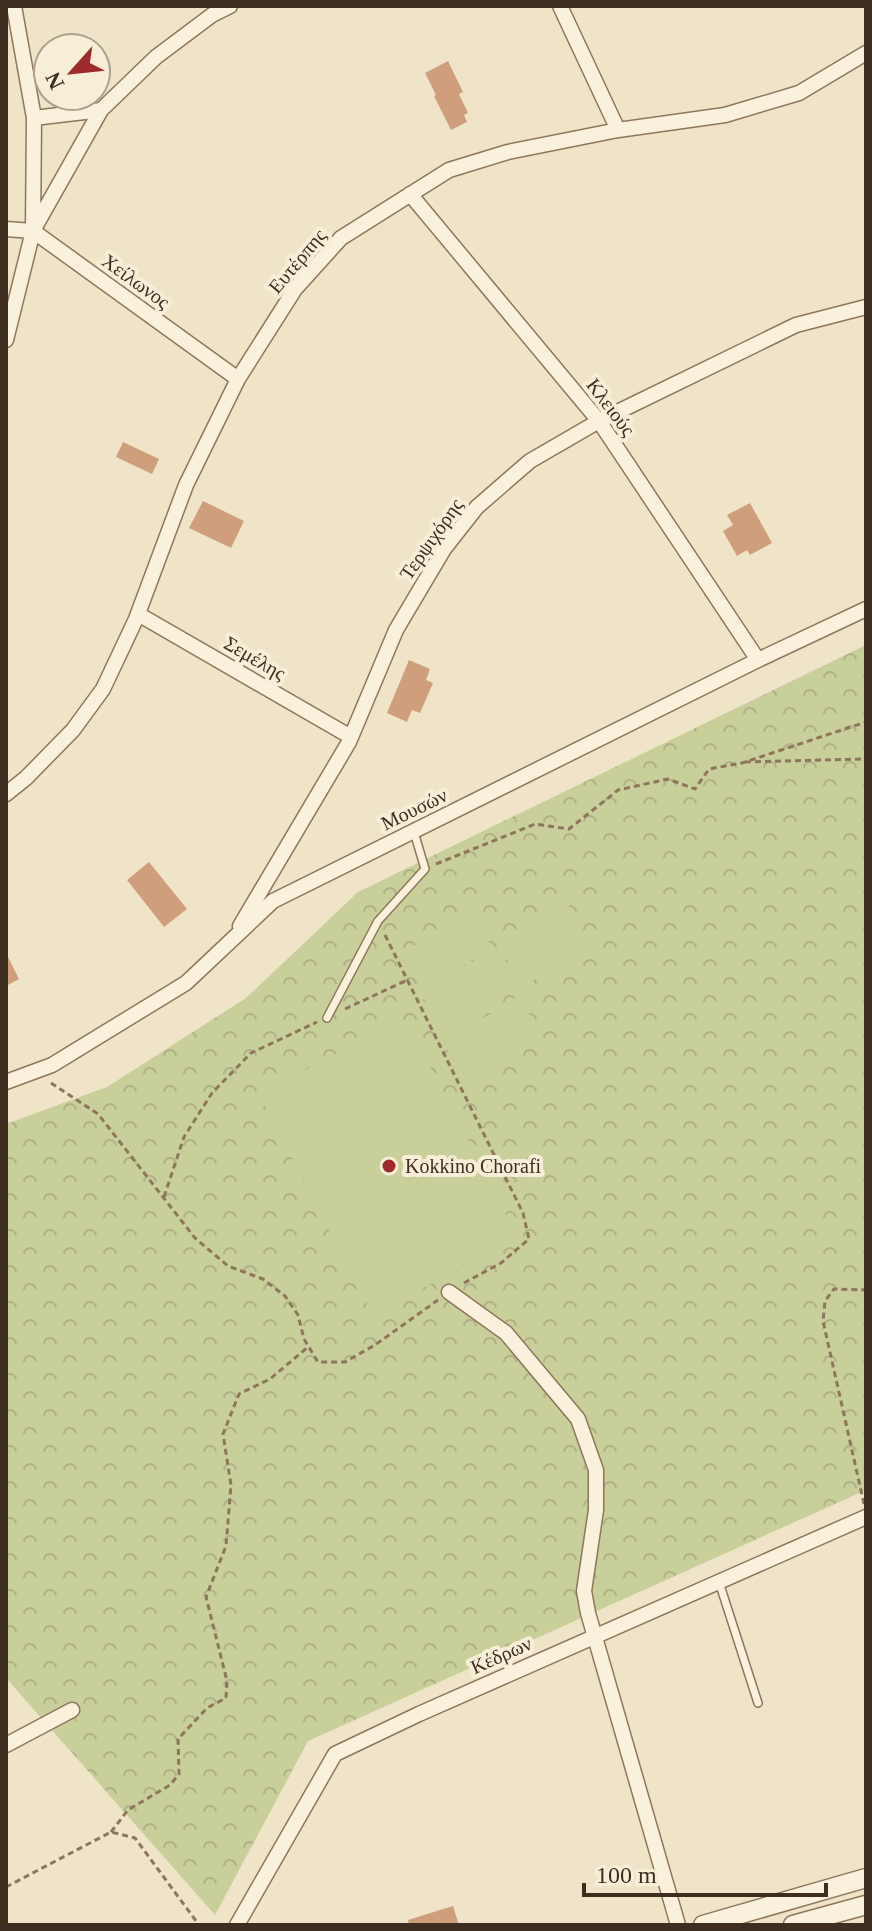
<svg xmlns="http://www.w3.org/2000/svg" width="872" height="1931" viewBox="0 0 872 1931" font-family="Georgia,serif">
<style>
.forest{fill:url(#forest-crowns)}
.pitch{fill:#c9cf9b}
.building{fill:#cf9f7d}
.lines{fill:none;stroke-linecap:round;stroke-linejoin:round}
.service-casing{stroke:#8d765c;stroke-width:10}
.minor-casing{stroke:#8d765c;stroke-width:17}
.tertiary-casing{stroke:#8d765c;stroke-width:21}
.path{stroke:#8d765c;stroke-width:3;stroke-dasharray:6 4;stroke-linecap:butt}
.service{stroke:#faf1dc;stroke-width:7}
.minor{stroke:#faf1dc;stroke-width:14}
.tertiary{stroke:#faf1dc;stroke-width:18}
.poi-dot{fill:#9e2a2b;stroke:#f7eed8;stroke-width:3}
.labels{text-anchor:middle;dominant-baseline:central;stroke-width:8;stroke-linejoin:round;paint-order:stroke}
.street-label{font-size:20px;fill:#3d2e20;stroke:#f7eed8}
.poi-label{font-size:20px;fill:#3d2e20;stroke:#f7eed8;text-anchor:start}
</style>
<defs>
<pattern id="forest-crowns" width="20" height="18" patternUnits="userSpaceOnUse" patternTransform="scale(2)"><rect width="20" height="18" fill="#c9cf9b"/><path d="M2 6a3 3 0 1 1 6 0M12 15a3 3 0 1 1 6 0" fill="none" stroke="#aeb285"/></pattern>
</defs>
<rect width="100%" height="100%" fill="#f0e4c8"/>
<path class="forest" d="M866 645V1490L308 1741 215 1915 6 1678V1124L107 1087 246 998 358 892Z"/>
<path class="pitch" d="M568 904 592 945 523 986 498 945Z
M469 911 492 947 435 984 496 947 521 986 445 1033 421 994 425 991 401 954Z
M518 996 541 1033 467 1079 444 1043Z
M406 1019 518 1239 372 1314 259 1093Z"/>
<path class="building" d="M448 61 463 92 459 94 468 113 464 115 467 122 451 130 434 96 436 95 425 73Z
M123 442 159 459 152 474 116 457Z
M203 501 244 521 231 548 189 528Z
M750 503 772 543 750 555 747 550 737 556 723 531 733 525 727 515Z
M409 660 430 669 426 680 433 683 420 713 412 710 407 722 387 713Z
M149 862 187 909 164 927 127 880Z
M6 953 19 979 6 986Z
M453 1906 459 1925H409L408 1920Z"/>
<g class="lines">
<defs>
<path id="service" d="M327 1018 378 921 425 869 414 832
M719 1582 758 1703"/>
<path id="minor" d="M560 6 618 130
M34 118 101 110
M410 194 599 421 758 660
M35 227 101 110 156 57 212 15 230 6
M6 229 33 231 238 379
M6 340 33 231 34 118 14 6
M138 614 351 737
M6 794 26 778 73 730 103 689 136 619 186 485 238 379 295 289 341 238 449 170 508 152 618 130 725 115 799 93 866 53
M240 926 349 742 396 630 444 549 477 507 530 461 599 421 796 325 866 307
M6 1082 52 1065 186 983 273 901 758 660 866 609
M449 1292 506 1333 578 1419 596 1470V1510L584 1591 588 1613 678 1925
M6 1745 72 1710
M237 1925 335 1754 419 1714 866 1517"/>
<path id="tertiary" d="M703 1925 866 1878
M793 1925 866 1905"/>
</defs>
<use href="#service" class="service-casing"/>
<use href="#minor" class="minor-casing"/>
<use href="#tertiary" class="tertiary-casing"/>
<path class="path" d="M745 762 863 759 866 761
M436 864 535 824 569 829 618 790 668 779 695 789 709 769 742 763 866 722
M385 935 523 1213 529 1239 501 1263 464 1283
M345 1009 407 980
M51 1083 98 1114 195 1238 228 1266 263 1279 285 1296 298 1315 304 1339 318 1362H345L375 1345 438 1300
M164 1197 184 1137 212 1093 251 1053 317 1022
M864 1504 823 1321 825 1301 834 1289 866 1290
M111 1832 128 1810 170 1785 179 1774 178 1739 207 1708 226 1698 227 1681 206 1597 226 1546 231 1485 223 1434 239 1394 270 1379 308 1347
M6 1887 111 1832 135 1838 199 1925"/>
<use href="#service" class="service"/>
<use href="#minor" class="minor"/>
<use href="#tertiary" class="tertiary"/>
</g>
<circle class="poi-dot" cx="389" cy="1166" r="8"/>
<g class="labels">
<g class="street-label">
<text transform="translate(297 261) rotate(-50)">Ευτέρπης</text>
<text transform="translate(136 281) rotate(36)">Χείλωνος</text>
<text transform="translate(611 407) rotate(53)">Κλειούς</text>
<text transform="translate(431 539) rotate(-55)">Τερψιχόρης</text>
<text transform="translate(255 658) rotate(30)">Σεμέλης</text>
<text transform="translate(414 809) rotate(-26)">Μουσών</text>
<text transform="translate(501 1655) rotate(-24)">Κέδρων</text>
</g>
<g class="poi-label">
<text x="405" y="1166">Kokkino Chorafi</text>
</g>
</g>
<rect width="872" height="1931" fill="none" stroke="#3d2e20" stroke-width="16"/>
<g transform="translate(72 72) rotate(243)"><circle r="38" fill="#f7eed8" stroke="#ada18e" stroke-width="2"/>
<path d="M0-6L14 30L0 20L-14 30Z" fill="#9e2a2b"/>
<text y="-12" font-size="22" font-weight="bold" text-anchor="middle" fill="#3d2e20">N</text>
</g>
<path d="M584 1883v12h242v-12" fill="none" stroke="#3d2e20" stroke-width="4"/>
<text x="596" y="1883" font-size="24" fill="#3d2e20" stroke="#f7eed8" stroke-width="6" paint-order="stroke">100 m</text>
</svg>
